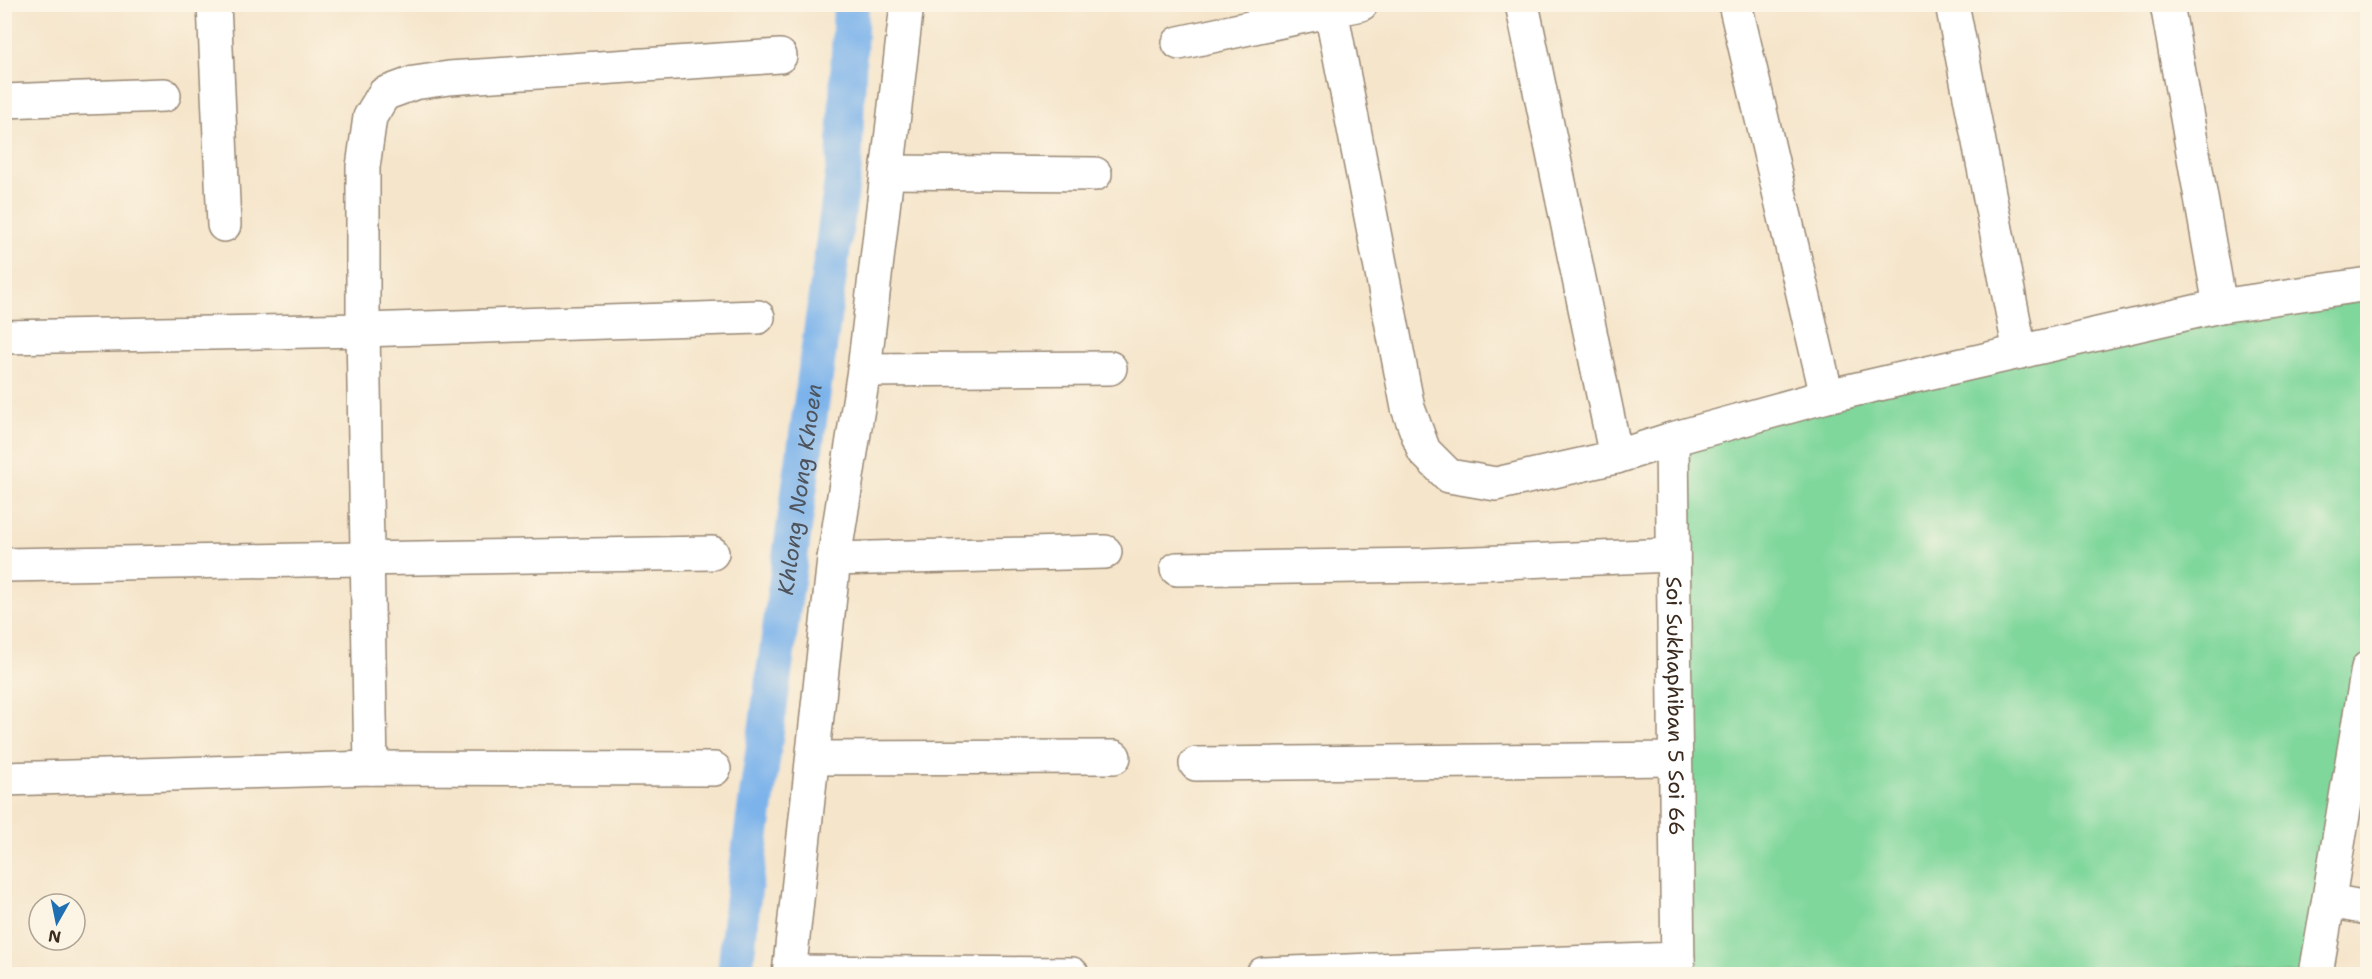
<svg xmlns="http://www.w3.org/2000/svg" width="2372" height="979" viewBox="0 0 2372 979" font-family="'Shantell Sans',sans-serif">
<style>
.green{fill:#7fd79b;stroke:#5d805c;stroke-width:1.5}
.lines{fill:none;stroke-linecap:round;stroke-linejoin:round}
.canal{stroke:#7bb3eb;stroke-width:36}
.minor-casing{stroke:#988874;stroke-width:36}
.minor{stroke:#fff;stroke-width:33}
.labels{text-anchor:middle;dominant-baseline:central;stroke-width:4.5;stroke-linejoin:round;paint-order:stroke}
.street-label{font-size:21px;fill:#3b2a1e;stroke:#fcf5e5}
.water-label{font-size:22px;font-style:italic;fill:#4e535c;stroke:#fcf5e5}
</style>
<rect width="100%" height="100%" fill="#fcf5e5"/>
<filter id="ink" filterUnits="userSpaceOnUse"><feTurbulence type="fractalNoise" baseFrequency=".0167" numOctaves="2"/><feDisplacementMap in="SourceGraphic" scale="12" xChannelSelector="R" yChannelSelector="G"/><feConvolveMatrix kernelMatrix="1 2 1 2 8 2 1 2 1" color-interpolation-filters="sRGB"/></filter>
<filter id="wash" filterUnits="userSpaceOnUse"><feTurbulence type="fractalNoise" baseFrequency=".008" numOctaves="4" result="noise"/><feDisplacementMap in="SourceGraphic" scale="24" xChannelSelector="R" yChannelSelector="G"/><feGaussianBlur stdDeviation="1.35" result="paint"/><feColorMatrix in="noise" values="0 0 0 0 0 0 0 0 0 0 0 0 0 0 0 0 0 1.4 0 .05"/><feComposite in="paint" operator="in"/></filter>
<g filter="url(#wash)">
<rect width="100%" height="100%" fill="#f5e5cb"/>
<path class="green" d="M2367 281V746L2324 974H1682L1681 440Z"/>
<g class="lines">
<path class="canal" id="s1" d="M735 974 742 905 844 167 851 4"/>
</g>
</g>
<g filter="url(#ink)">
<g class="lines">
<defs>
<g id="minor">
<path d="M214 4 224 225"/>
<path d="M1522 4 1616 457"/>
<path d="M1735 4 1827 396"/>
<path d="M1952 4 2020 352"/>
<path d="M2167 4 2220 306"/>
<path d="M1331 10 1408 408 1424 451 1449 476 1496 484 1616 457 1672 439 1827 396 2220 306 2368 284"/>
<path d="M1179 43 1361 4"/>
<path d="M4 101 164 95"/>
<path d="M887 172 1095 174"/>
<path d="M4 337 363 330 758 317"/>
<path d="M864 370 1110 368"/>
<path id="s2" d="M1672 439 1678 974"/>
<path d="M834 559 1105 552"/>
<path d="M4 565 712 553"/>
<path d="M1177 569 1425 565 1673 555"/>
<path d="M813 758 1114 757"/>
<path d="M1196 764 1675 759"/>
<path d="M371 768 363 330V167L370 117 384 94 414 83 449 78 780 56"/>
<path d="M4 779 371 768 714 769"/>
<path d="M2329 901 2368 908"/>
<path d="M790 972 1072 974"/>
<path d="M789 974 834 559 864 370 907 4"/>
<path d="M1263 974 1678 959"/>
<path d="M2316 974 2368 668"/>
</g>
</defs>
<use href="#minor" class="minor-casing"/>
<use href="#minor" class="minor"/>
</g>
</g>
<g class="labels">
<g class="street-label">
<text stroke="none"><textPath href="#s2" startOffset="267">Soi Sukhaphiban 5 Soi 66</textPath></text>
</g>
<g class="water-label">
<text stroke="none"><textPath href="#s1" startOffset="489">Khlong Nong Khoen</textPath></text>
</g>
</g>
<rect width="2372" height="979" fill="none" stroke="#fcf5e5" stroke-width="24"/>
<g transform="translate(57 922) rotate(189)"><circle r="28" fill="#fcf5e5" stroke="#afa495" stroke-width="1.5"/>
<path d="M0-4.5L10 22L0 15L-10 22Z" fill="#1f6fb2"/>
<text y="-9" font-size="16" font-weight="bold" text-anchor="middle" fill="#3b2a1e">N</text>
</g>
</svg>
